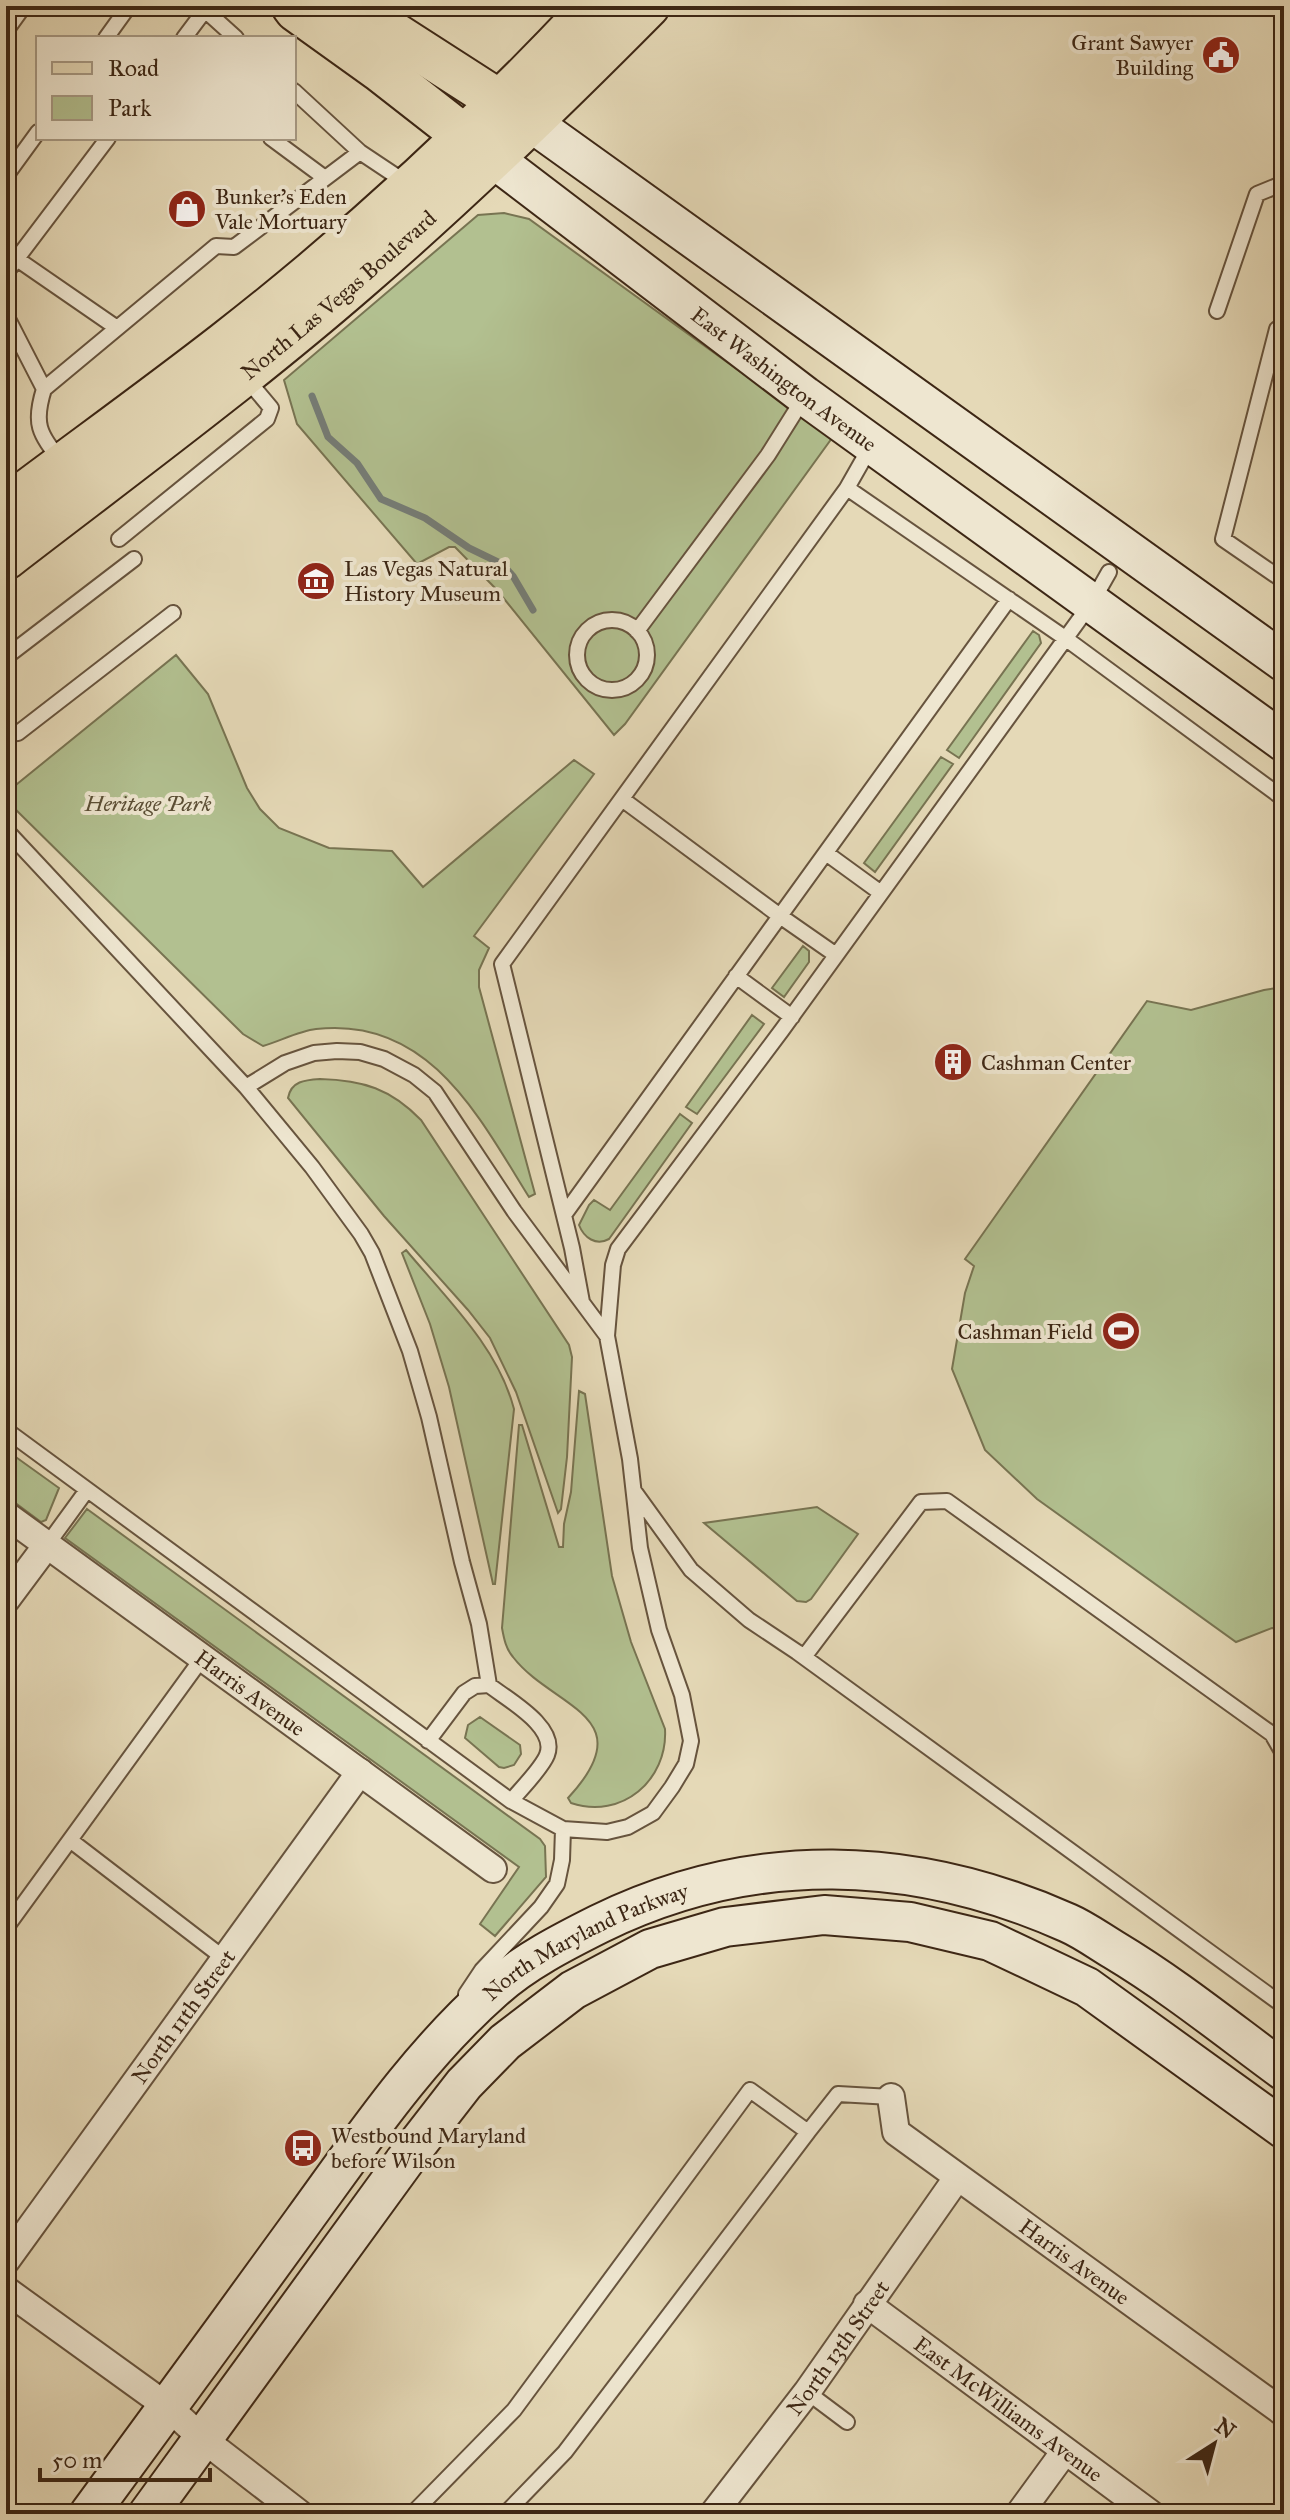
<svg xmlns="http://www.w3.org/2000/svg" width="1290" height="2520" viewBox="0 0 1290 2520" font-family="'IM FELL Great Primer',serif">
<style>
.green{fill:#b2c090;stroke:#787452;stroke-width:2}
.lines{fill:none;stroke-linecap:round;stroke-linejoin:round}
.stream{stroke:#757d77;stroke-width:7}
.service-casing{stroke:#67543e;stroke-width:18}
.minor-casing{stroke:#67543e;stroke-width:30}
.secondary-casing{stroke:#3d2715;stroke-width:42}
.primary-casing{stroke:#3d2715;stroke-width:46}
.service{stroke:#eee6d0;stroke-width:14}
.minor{stroke:#eee6d0;stroke-width:26}
.secondary{stroke:#eee6d0;stroke-width:38}
.primary{stroke:#e5d9b7;stroke-width:42}
.labels{text-anchor:middle;dominant-baseline:central;stroke-width:8;stroke-linejoin:round;paint-order:stroke}
.poi-label{font-size:22px;fill:#3d2715;stroke:#eee6d0;text-anchor:start}
.street-label{font-size:22px;fill:#3d2715;stroke:#eee6d0}
.park-label{font-size:22px;font-style:italic;fill:#5a4d34;stroke:#eee6d0}
</style>
<rect width="100%" height="100%" fill="#e5d9b7"/>
<filter id="stains"><feTurbulence type="fractalNoise" baseFrequency=".0025" numOctaves="4"/><feColorMatrix values="0 0 0 0 .2 0 0 0 0 .09 0 0 0 0 .02 0 0 0 .5 -.17"/></filter>
<radialGradient id="worn" r=".72"><stop offset=".6" stop-color="#630" stop-opacity="0"/><stop offset="1" stop-color="#630" stop-opacity=".3"/></radialGradient>
<path class="green" d="M504 213 529 219 832 438 625 724 614 735 497 590 455 547H449L417 564 297 424 284 380 478 215Z
M1033 631 1039 635 1041 643 959 758 947 750Z
M176 655 208 694 247 788 260 809 279 828 329 848 392 851 423 887 574 760 594 774 474 936 489 948 479 970V987L535 1194 529 1197C479 1117 429 1016 316 1029 299 1031 280 1041 263 1046L243 1034 6 800V793Z
M941 757 953 764 875 872 864 863Z
M803 946 809 951V962L784 997 772 988Z
M1284 987V1629L1272 1628 1236 1642 1037 1499 985 1450 952 1369 965 1293 974 1266 965 1259 1147 1001 1191 1010 1264 990Z
M752 1015 764 1024 697 1114 686 1107Z
M320 1079C363 1080 391 1089 421 1120L569 1345 572 1357 567 1457 561 1509 558 1513 516 1392 490 1338 468 1310 384 1216 288 1098C291 1081 305 1080 320 1079Z
M680 1114 692 1123 609 1239C596 1246 584 1238 579 1225L589 1205 594 1200 610 1210Z
M406 1250C446 1298 498 1347 514 1409L495 1584H493L449 1387 430 1324 402 1253Z
M579 1391 585 1394 612 1576 631 1642 665 1729C668 1780 622 1820 571 1803L568 1798C645 1715 552 1708 513 1657 506 1649 504 1639 502 1628L519 1425H522L559 1547H563L564 1524 571 1492Z
M6 1450 59 1488 46 1520 41 1522 6 1496Z
M817 1507 858 1534 811 1599 806 1602 797 1601 704 1523Z
M87 1509 540 1839 545 1846 546 1877 495 1936 480 1924 519 1867 65 1538Z
M480 1717 520 1745 521 1754 514 1765 504 1768 499 1767 465 1738 468 1725Z"/>
<g class="lines">
<path class="stream" d="M312 396 328 437 357 463 381 499 425 518 469 548 502 564 513 576 533 610"/>
<defs>
<path id="service" d="M208 6 205 10 236 38
M6 31 24 6
M106 38 129 6
M184 38 205 10
M294 91 360 152 408 184
M271 138 325 178
M6 176 38 132
M17 259 117 328
M6 273 108 138
M1217 311 1257 194 1284 183
M6 315 44 389C33 424 39 433 61 461
M1277 329 1223 539 1284 581
M44 389 216 246 234 247 360 152
M872 444 847 488 1065 638 1284 799
M119 539 267 419 271 408 245 377
M577 655a35 35 0 1 1 70 0a35 35 0 1 1-70 0Z
M637 631 768 455 805 396
M6 657 134 559
M6 734 18 733 173 613
M622 799 780 916 836 955
M6 830 246 1087 312 1167 361 1234 372 1253 410 1351 429 1417 462 1562 479 1624 489 1685 475 1686 464 1693 428 1741
M826 853 881 893
M736 976 792 1017
M246 1087 285 1063 314 1053 337 1051 360 1052 384 1059 414 1075 435 1092 514 1211 607 1336
M564 1215 1009 599
M582 1302 572 1248 502 964 847 488
M6 1430 511 1801 563 1829 607 1832 628 1827 653 1813 672 1787 686 1764 691 1741 682 1695 659 1630 640 1548 630 1459 607 1336 613 1265 618 1249 782 1030 1092 602 1109 572
M634 1491 691 1570 749 1620 797 1652 1284 2006
M47 1545 87 1490
M804 1657 921 1502 947 1501 1272 1734 1284 1755
M489 1685C508 1700 558 1727 547 1755 542 1768 521 1789 511 1801
M70 1840 225 1959
M6 1928 203 1657
M466 1994 482 1970 541 1907 557 1884 562 1860 563 1829
M808 2132 838 2094 891 2097
M807 2392 847 2422
M412 2514 514 2410 750 2090 808 2132 565 2452 505 2514"/>
<g id="minor">
<path id="s1" d="M6 1515 493 1869"/>
<path d="M6 1600 47 1545"/>
<path id="s2" d="M891 2097 896 2132 1284 2413"/>
<path id="s3" d="M6 2261 360 1772"/>
<path d="M6 2290 168 2407 203 2439 300 2514"/>
<path id="s4" d="M867 2304 1151 2514"/>
<path id="s5" d="M713 2514 807 2392 957 2178"/>
<path d="M1019 2514 1065 2451"/>
</g>
<g id="secondary">
<path d="M532 123 1284 662"/>
<path id="s6" d="M494 159 805 396 1284 742"/>
<path id="s7" d="M89 2514C161 2416 232 2319 303 2221 362 2140 418 2056 494 1989 524 1962 563 1942 599 1924 752 1849 913 1854 1068 1923 1084 1930 1099 1941 1114 1950 1174 1986 1228 2030 1284 2071"/>
<path d="M148 2514 412 2151 464 2084 505 2042 573 1990 650 1949 725 1927 824 1915 910 1922 990 1941 1087 1987 1284 2129"/>
</g>
<g id="primary">
<path d="M293 6 296 10 381 71 486 153"/>
<path d="M351 6 522 116"/>
<path d="M6 507C79 452 153 399 225 343 356 241 480 127 593 6"/>
<path id="s8" d="M6 558C124 467 245 378 358 280 459 193 554 101 648 6"/>
</g>
</defs>
<use href="#service" class="service-casing"/>
<use href="#minor" class="minor-casing"/>
<use href="#secondary" class="secondary-casing"/>
<use href="#primary" class="primary-casing"/>
<use href="#service" class="service"/>
<use href="#minor" class="minor"/>
<use href="#secondary" class="secondary"/>
<use href="#primary" class="primary"/>
</g>
<defs>
<symbol id="civic-disc" viewBox="-11 -11 22 22"><circle r="9.5" fill="#8f2418" stroke="#eee6d0"/><path d="M-.6-6.5H3V-4.5H.6V-3L4-1V1h2V6H-6V1h2V-1L-.6-3ZM-1.2 2.5V6h2.4V2.5Z" fill="#fff"/></symbol>
<symbol id="shop-disc" viewBox="-11 -11 22 22"><circle r="9.5" fill="#8f2418" stroke="#eee6d0"/><path d="M-5-2.5h2.3a2.7 3.5 0 0 1 5.4 0H5L5.5 6h-11ZM-1.5-2.5h3a1.5 2.3 0 0 0-3 0Z" fill="#fff"/></symbol>
<symbol id="museum-disc" viewBox="-11 -11 22 22"><circle r="9.5" fill="#8f2418" stroke="#eee6d0"/><path d="M0-6L6-3V-2H-6V-3ZM-5-1h2V3h-2ZM-1-1h2V3h-2ZM3-1h2V3H3ZM-6 4H6V6H-6Z" fill="#fff"/></symbol>
<symbol id="building-disc" viewBox="-11 -11 22 22"><circle r="9.5" fill="#8f2418" stroke="#eee6d0"/><path d="M-4-6H4V6H1V3H-1V6H-4ZM-2.5-4.3h1.7v1.8h-1.7ZM.8-4.3h1.7v1.8H.8ZM-2.5-1h1.7V.8h-1.7ZM.8-1h1.7V.8H.8Z" fill="#fff"/></symbol>
<symbol id="stadium-disc" viewBox="-11 -11 22 22"><circle r="9.5" fill="#8f2418" stroke="#eee6d0"/><path d="M0-5a6.5 5 0 1 0 0 10a6.5 5 0 1 0 0-10ZM-3.5-1.8h7v3.6h-7Z" fill="#fff"/></symbol>
<symbol id="bus-disc" viewBox="-11 -11 22 22"><circle r="9.5" fill="#8f2418" stroke="#eee6d0"/><path d="M-5-6H5V4H4V6H2V4H-2V6H-4V4H-5ZM-3.5-4V0h7V-4ZM-3.5 1.2v1.5H-2V1.2ZM2 1.2v1.5H3.5V1.2Z" fill="#fff"/></symbol>
</defs>
<g fill-rule="evenodd">
<use href="#civic-disc" x="1199" y="33" width="44" height="44"/>
<use href="#shop-disc" x="165" y="187" width="44" height="44"/>
<use href="#museum-disc" x="294" y="559" width="44" height="44"/>
<use href="#building-disc" x="931" y="1040" width="44" height="44"/>
<use href="#stadium-disc" x="1099" y="1309" width="44" height="44"/>
<use href="#bus-disc" x="281" y="2126" width="44" height="44"/>
</g>
<g class="labels">
<g class="poi-label">
<text x="1193" y="42" text-anchor="end">Grant Sawyer<tspan x="1193" dy="25">Building</tspan></text>
<text x="215" y="196">Bunker's Eden<tspan x="215" dy="25">Vale Mortuary</tspan></text>
<text x="344" y="568">Las Vegas Natural<tspan x="344" dy="25">History Museum</tspan></text>
<text x="981" y="1062">Cashman Center</text>
<text x="1093" y="1331" text-anchor="end">Cashman Field</text>
<text x="331" y="2135">Westbound Maryland<tspan x="331" dy="25">before Wilson</tspan></text>
</g>
<g class="street-label">
<text stroke="none"><textPath href="#s8" startOffset="424">North Las Vegas Boulevard</textPath></text>
<text stroke="none"><textPath href="#s6" startOffset="364">East Washington Avenue</textPath></text>
<text stroke="none"><textPath href="#s1" startOffset="302">Harris Avenue</textPath></text>
<text stroke="none"><textPath href="#s7" startOffset="768">North Maryland Parkway</textPath></text>
<text stroke="none"><textPath href="#s3" startOffset="302">North 11th Street</textPath></text>
<text stroke="none"><textPath href="#s2" startOffset="256">Harris Avenue</textPath></text>
<text stroke="none"><textPath href="#s5" startOffset="208">North 13th Street</textPath></text>
<text stroke="none"><textPath href="#s4" startOffset="176">East McWilliams Avenue</textPath></text>
</g>
<g class="park-label">
<text x="148" y="803">Heritage Park</text>
</g>
</g>
<rect width="1290" height="2520" fill="none" stroke="#e5d9b7" stroke-width="32"/>
<rect x="8" y="8" width="1274" height="2504" fill="none" stroke="#3d2715" stroke-width="4"/>
<rect x="16" y="16" width="1258" height="2488" fill="none" stroke="#3d2715" stroke-width="2"/>
<rect x="36" y="36" width="260" height="104" fill="#eee6d0" stroke="#a79a85" stroke-width="2"/>
<rect x="52" y="62" width="40" height="12" fill="#e5d9b7" stroke="#a79a85" stroke-width="2"/>
<text x="108" y="76" font-size="24" fill="#3d2715">Road</text>
<rect x="52" y="96" width="40" height="24" fill="#b2c090" stroke="#a79a85" stroke-width="2"/>
<text x="108" y="116" font-size="24" fill="#3d2715">Park</text>
<g transform="translate(1214 2444) rotate(36)" stroke="#eee6d0" stroke-width="6" paint-order="stroke">
<path d="M0-6L14 30L0 20L-14 30Z" fill="#3d2715"/>
<text y="-12" font-size="22" font-weight="bold" text-anchor="middle" fill="#3d2715">N</text>
</g>
<path d="M40 2468v12h170v-12" fill="none" stroke="#3d2715" stroke-width="4"/>
<text x="52" y="2468" font-size="24" fill="#3d2715" stroke="#eee6d0" stroke-width="6" paint-order="stroke">50 m</text>
<rect width="100%" height="100%" filter="url(#stains)"/>
<rect width="100%" height="100%" fill="url(#worn)"/>
</svg>
